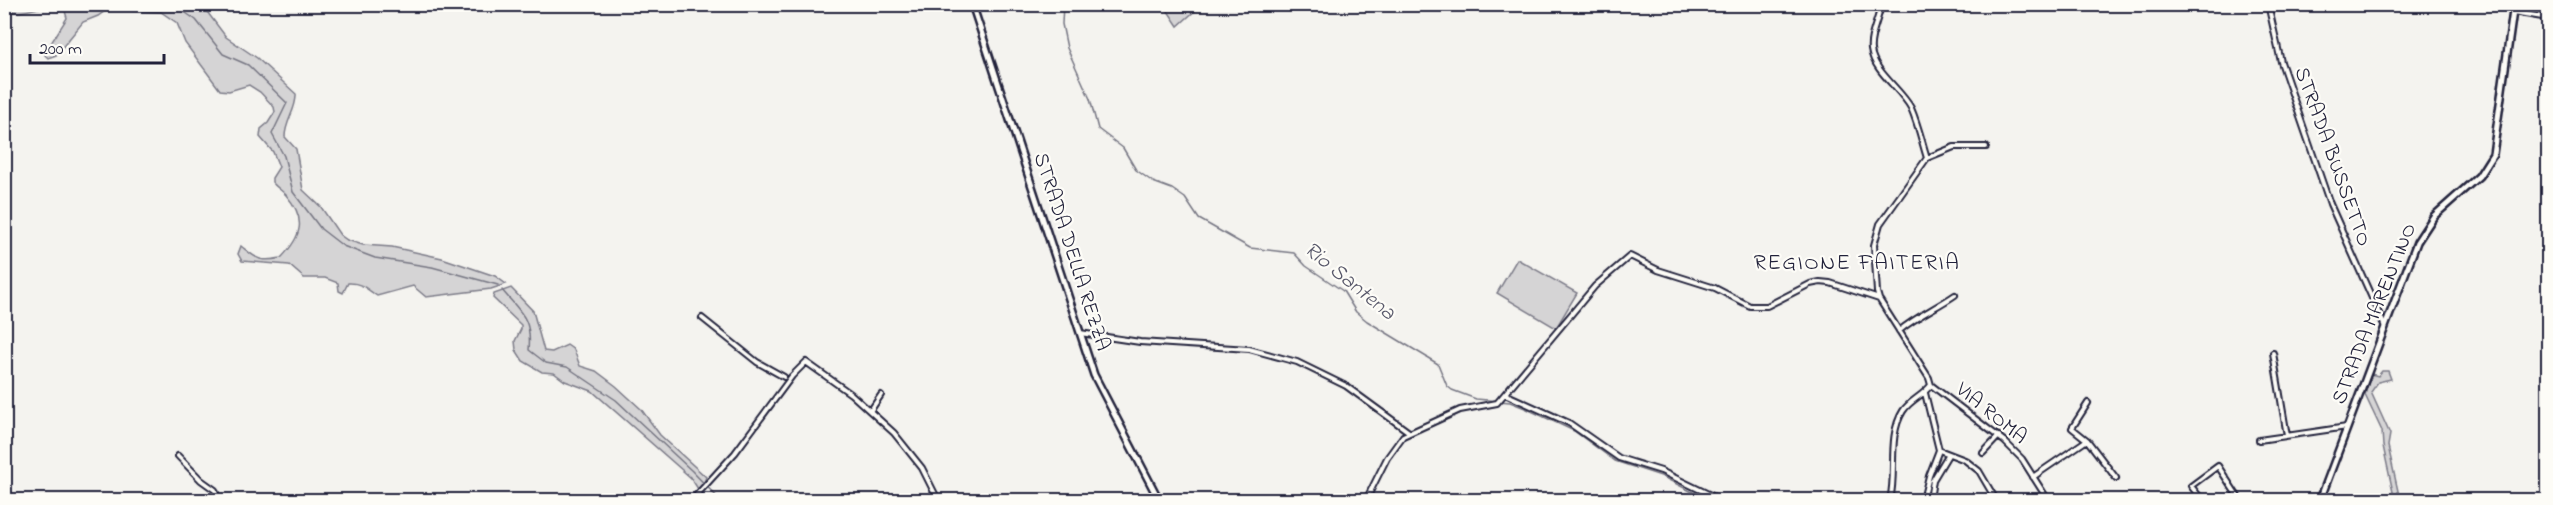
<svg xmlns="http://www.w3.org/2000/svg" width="2553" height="505" viewBox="0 0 2553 505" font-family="'Indie Flower',sans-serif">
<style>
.green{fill:#d5d4d5;stroke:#7c7b88;stroke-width:1.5}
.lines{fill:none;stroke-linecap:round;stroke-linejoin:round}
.stream{stroke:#757582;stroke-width:1.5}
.street-casing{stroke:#22223b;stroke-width:8}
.secondary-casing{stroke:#22223b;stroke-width:10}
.street{stroke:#fdfcf7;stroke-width:4}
.secondary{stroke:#fdfcf7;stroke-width:5}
.labels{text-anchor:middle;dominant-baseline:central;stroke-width:4.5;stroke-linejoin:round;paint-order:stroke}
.street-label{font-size:21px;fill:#22223b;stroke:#fdfcf7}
.neighbourhood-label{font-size:22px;letter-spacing:1.5px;fill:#22223b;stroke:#fdfcf7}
.water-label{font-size:22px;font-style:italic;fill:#59596b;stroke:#fdfcf7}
</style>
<rect width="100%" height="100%" fill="#f4f3ef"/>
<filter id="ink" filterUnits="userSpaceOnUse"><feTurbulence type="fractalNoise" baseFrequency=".0167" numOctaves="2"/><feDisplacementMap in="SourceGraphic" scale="12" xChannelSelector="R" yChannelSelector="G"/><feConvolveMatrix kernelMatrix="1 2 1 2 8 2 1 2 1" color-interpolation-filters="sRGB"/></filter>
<g filter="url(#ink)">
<path class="green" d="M8 5H202L226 37 257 58 296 94C297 109 285 121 285 137L296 149 303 190 321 207 340 235 347 240 363 245 392 247 442 258 495 276 506 284 491 289 426 297 413 286 377 296C368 290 361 282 348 283L343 293 339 291 338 283 325 278H304L289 265 242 261 238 254 241 246C256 258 259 263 281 258 302 236 307 219 286 195 281 190 276 187 272 182V178L279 167 273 152 260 137 261 129 268 123 275 112 274 107 260 92 249 85 229 91 220 90 185 43 177 23 161 12 133 11 121 6H112L98 16 83 22 56 55 48 58 45 55 46 51 67 18 65 11C46 0 33 13 13 12Z
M1164 5H1197L1198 8 1178 26Z
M1517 259 1577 293 1556 328 1497 293Z
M511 288 533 311 544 351 552 352 567 345 574 350 580 366 596 371 616 386 641 409 660 435 706 477 702 487 698 489 691 478 592 391 565 381 554 373 542 372 523 361 516 350 515 341 521 329V325L493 298 494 294Z
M2382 371H2388L2391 379 2378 382 2371 392 2390 434 2388 446 2400 500H2391L2393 492 2383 446 2382 431 2365 395 2371 374 2378 376Z"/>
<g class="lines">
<path class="stream" d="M173 4 196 20 223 54 248 65 287 103 272 134 284 156 293 192 321 229 343 246 375 258 432 267 498 285
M1063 4 1062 24 1067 48 1090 99 1098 129 1123 148 1136 170 1153 182 1172 189 1185 198 1199 219 1250 248 1294 253 1306 266 1343 291 1356 312 1367 321 1438 364 1447 386 1452 390 1476 399 1510 402 1525 408 1574 431 1615 461 1661 476 1708 500
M502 290C521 313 532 318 529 350L546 363 567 367 616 400 692 471 720 500"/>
<defs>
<path id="street" d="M1881 4C1879 19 1869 36 1871 50 1874 72 1901 89 1911 108 1918 124 1922 142 1927 158L1880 224 1874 245 1877 292 1879 299 1929 378 1931 385
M2268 4 2281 62 2330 204 2385 327
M2513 12 2548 18
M1927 158 1954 147H1986
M702 318 757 362 784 377
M1899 331C1917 316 1936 308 1955 295
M1080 333 1140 342 1249 349 1297 362 1346 386 1409 432
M2273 353 2287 436
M1931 385 2004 441 2022 459 2048 500
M1505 394 1569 423 1619 458 1661 471 1721 500
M871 410 881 395
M2087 440 2116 478
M2259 440 2347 427
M1939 450 1965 460 1979 471 1996 500
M1983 453 1999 436
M178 456 201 480 215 490 218 500
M2033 477 2087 440 2072 428 2088 403
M692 500 735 453 792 376 806 362 851 394 894 433 922 468 938 500
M1366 500 1387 458 1403 436 1460 410 1497 403 1595 286 1630 256 1658 270 1715 288 1750 306H1767L1810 284 1820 282 1830 283 1879 299
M1890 500C1897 473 1887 436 1903 411 1910 400 1923 396 1931 385
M1923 500 1929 476 1939 450 1925 393
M1930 500 1933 480 1948 455
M2202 500 2191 486 2218 466 2240 500"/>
<path id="secondary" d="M972 4 1094 375 1159 500
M2320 500 2417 242 2434 216 2479 176 2493 154 2514 4"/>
</defs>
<use href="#street" class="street-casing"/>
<use href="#secondary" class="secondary-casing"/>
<use href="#street" class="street"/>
<use href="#secondary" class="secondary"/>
</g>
</g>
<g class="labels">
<g class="street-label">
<text transform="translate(2332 157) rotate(70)">STRADA BUSSETTO</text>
<text transform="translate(1071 252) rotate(72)">STRADA DELLA REZZA</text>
<text transform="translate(2375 314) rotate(-68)">STRADA MARENTINO</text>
<text transform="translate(1991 414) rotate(39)">VIA ROMA</text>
</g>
<g class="neighbourhood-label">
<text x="1857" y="264">REGIONE FAITERIA</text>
</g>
<g class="water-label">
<text transform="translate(1349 282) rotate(39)">Rio Santena</text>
</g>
</g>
<rect width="2553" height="505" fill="none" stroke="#fdfcf7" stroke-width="24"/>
<rect x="12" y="12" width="2529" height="481" fill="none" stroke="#22223b" stroke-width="2" filter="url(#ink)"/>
<path d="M30 54v9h134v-9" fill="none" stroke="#22223b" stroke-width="3"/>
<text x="39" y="54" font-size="18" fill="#22223b" stroke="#fdfcf7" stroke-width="4.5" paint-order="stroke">200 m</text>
</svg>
